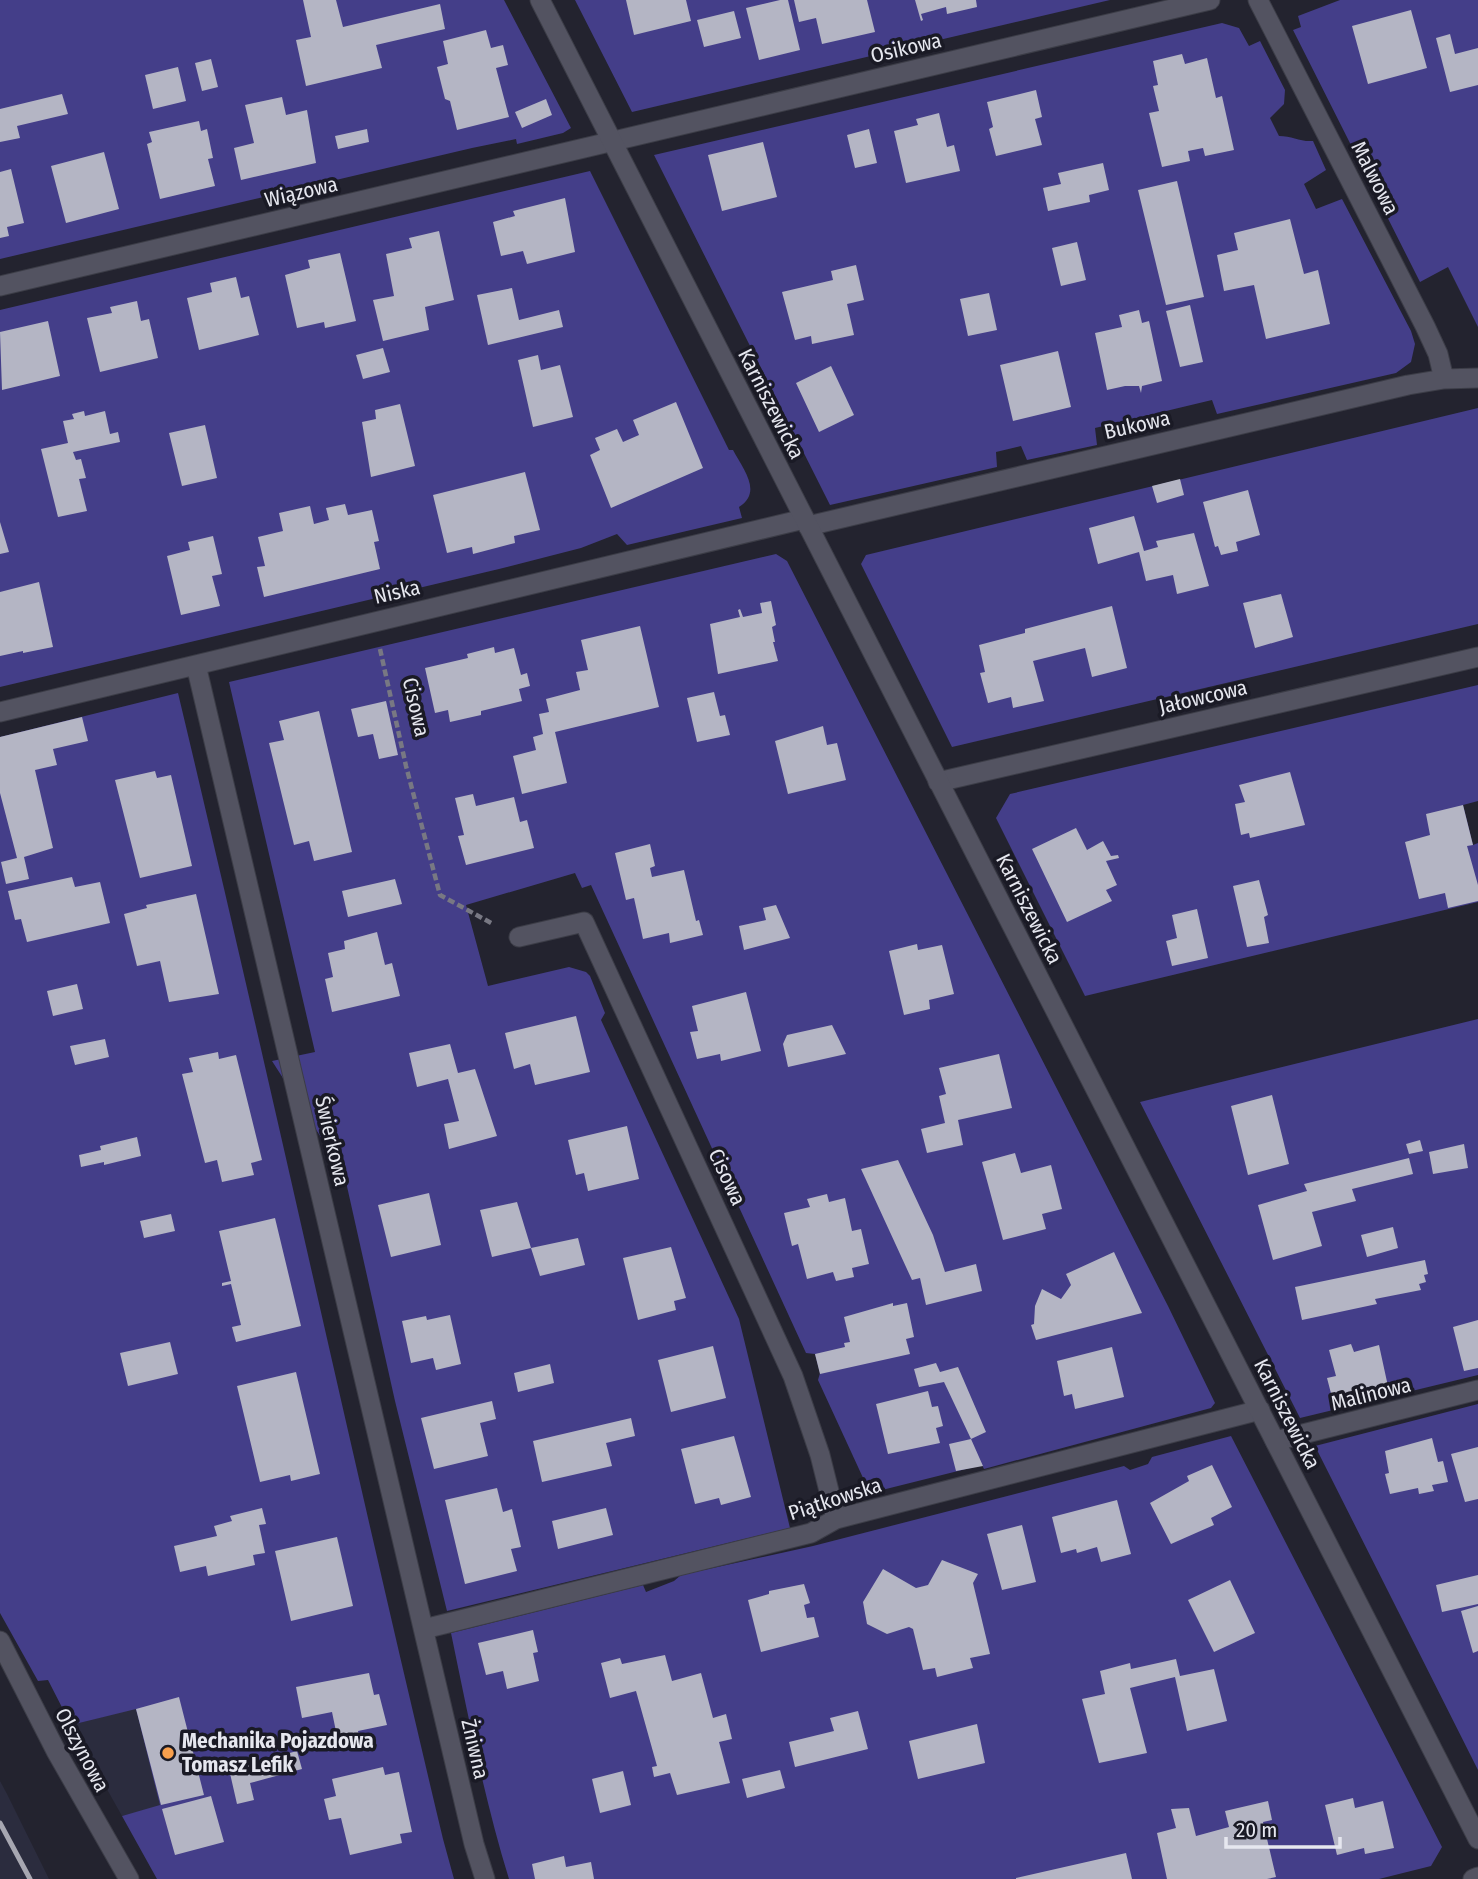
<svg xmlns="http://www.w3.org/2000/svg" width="1478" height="1879" viewBox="0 0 1478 1879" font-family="'Fira Sans Condensed',sans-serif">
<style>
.built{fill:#2b2c3e}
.green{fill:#443e89}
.building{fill:#b4b5c4}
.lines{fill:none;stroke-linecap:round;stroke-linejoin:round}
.minor-casing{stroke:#3c3d47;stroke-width:21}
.tertiary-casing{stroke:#3c3d47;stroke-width:21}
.path{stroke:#787883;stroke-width:4.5;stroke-dasharray:7 3.5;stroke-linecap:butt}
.minor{stroke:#535361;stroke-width:19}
.tertiary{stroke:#535361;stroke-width:19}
.rail{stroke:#a7a7b1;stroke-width:5}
.poi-dot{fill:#f9a04d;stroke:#1a1a25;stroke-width:2.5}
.labels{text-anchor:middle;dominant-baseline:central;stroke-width:7;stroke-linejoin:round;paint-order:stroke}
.street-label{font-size:21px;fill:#e6e7ef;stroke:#1a1a25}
.poi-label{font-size:21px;font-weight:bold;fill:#e6e7ef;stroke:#1a1a25;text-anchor:start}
</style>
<rect width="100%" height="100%" fill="#23232f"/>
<path class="built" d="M179 1697 204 1795 122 1816 71 1725Z
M0 1781 7 1794 49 1879H0Z"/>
<path class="green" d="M0 0H504L571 128 563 133 517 144 516 139 472 148 0 259Z
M575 0H1110L632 112Z
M1340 0H1478V327L1448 267 1420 282 1293 30 1301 27 1298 16Z
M1222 23 1239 28 1249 46 1260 41 1285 90 1284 104 1270 118 1279 136C1292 136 1300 142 1313 141L1326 170 1304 184 1316 209 1342 199 1411 331 1415 344 1411 362 1396 373 1217 414 1212 400 1095 428 1097 445 1027 460 1021 446 996 452 997 467 830 505 654 155Z
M590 171 729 450H733C743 469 763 492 739 507L742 518 627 545 617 534 581 548 499 569 0 687V310Z
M1478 408V624L952 747 861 564 866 555Z
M776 554 787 561 1168 1306 1215 1403 1211 1408 984 1469 982 1465 870 1493 818 1380 820 1373 815 1354 806 1353 591 885 582 888 575 873 466 905 488 986 569 967 586 972 590 976 605 1013 601 1020 739 1319 790 1528 447 1611 395 1401 344 1173 272 1061 315 1052 229 682Z
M1478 685V801L1463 805 1473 845 1478 843V902L1085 996 996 818 1010 794Z
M178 693C269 1074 352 1458 443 1839L454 1879H157L122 1816 160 1805 136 1709 71 1725 48 1680 38 1681 0 1613V737Z
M1478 1019V1375L1300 1418 1140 1102Z
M1478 1404V1770L1315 1446Z
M1231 1436 1442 1847 1431 1866 1379 1879H509C484 1798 468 1715 451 1633L643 1585 646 1592 674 1581 681 1575 813 1546 1124 1466 1130 1470 1148 1464 1152 1457Z"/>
<path class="building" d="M303 0H336L343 27 440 4 445 29 376 45 382 68 306 86 296 40 311 37Z
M626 0H686L691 21 634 35Z
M780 0H788L800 50 759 60 746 8Z
M794 0H867L875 32 822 44 816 18 799 22Z
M915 0H976L977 7 947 14 946 7 921 14 923 20 921 21Z
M1411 10 1427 68 1368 84 1352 26Z
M734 11 741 38 704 47 697 20Z
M486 30 491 48 503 45 508 65 496 68 509 117 457 130 450 101 445 99 437 67 448 64 443 41Z
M1450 34 1455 54 1478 48V85L1450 92 1436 38Z
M1182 54 1185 64 1207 58 1216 98 1222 96 1234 150 1205 156 1203 148 1188 151 1190 161 1162 167 1149 113 1159 111 1153 86 1158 85 1153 61Z
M211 59 218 87 202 91 195 63Z
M178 67 186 101 153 109 145 75Z
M1036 90 1042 117 1035 119 1042 145 996 156 989 129 993 127 987 102Z
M62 94 68 114 17 126 20 138 0 142V109Z
M282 97 286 115 307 110 316 163 241 180 234 148 254 143 245 105Z
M546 99 552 115 522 128 515 112Z
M939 113 947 147 954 145 960 171 906 183 894 131 918 125 916 119Z
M199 121 201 131 207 129 213 158 208 159 215 186 160 199 147 144 152 142 149 132Z
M367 129 369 142 338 149 335 136Z
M869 129 877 163 855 168 847 135Z
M763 142 777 197 722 211 708 155Z
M104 152 119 209 66 223 51 166Z
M1103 163 1109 190 1089 195 1090 202 1048 211 1043 188 1061 184 1058 173Z
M11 169 24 223 7 227 9 236 0 238V172Z
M1177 181 1204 297 1166 305 1138 190Z
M565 198 575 252 527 264 523 251 501 256 493 222 515 216 513 211Z
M1290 219 1304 274 1318 270 1330 324 1266 339 1254 285 1224 291 1217 255 1238 250 1234 233Z
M439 231 454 300 425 307 429 330 383 341 373 300 394 296 386 254 412 248 409 238Z
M1077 242 1086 280 1061 286 1052 248Z
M340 253 356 321 325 328 324 322 297 328 285 275 310 268 308 260Z
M856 265 864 300 847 304 854 335 812 344 811 336 795 340 782 292 833 280 831 271Z
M236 277 241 298 249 296 259 335 199 350 187 298 212 292 210 283Z
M512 288 519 320 559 310 563 327 488 345 477 295Z
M989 293 997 330 968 336 960 299Z
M137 301 141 321 149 319 158 358 100 372 87 318 112 313 110 307Z
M1190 305 1203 362 1180 367 1166 311Z
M1139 310 1142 323 1149 321 1162 381 1142 386 1141 393 1139 386H1125L1107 390 1095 333 1122 327 1119 315Z
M48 321 60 376 2 390 0 332Z
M383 348 390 372 363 379 356 355Z
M1058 351 1071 407 1013 421 1000 365Z
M538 355 541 370 560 365 573 417 533 427 518 360Z
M831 366 854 415 819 432 796 383Z
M676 402 703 468 611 508 590 455 600 450 595 438 617 429 623 442 639 435 633 420Z
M400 404 415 466 371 477 362 422 376 419 375 410Z
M84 411 85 416 105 411 110 434 118 432 120 442 73 452 76 460 81 459 86 478 79 479 87 511 58 517 41 449 68 443 63 421 74 419 72 414Z
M205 425 217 478 182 486 169 433Z
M525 472 540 530 514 536 515 543 473 554 472 547 447 553 433 495Z
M1180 479 1184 495 1157 503 1152 486Z
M1248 490 1260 535 1236 542 1238 551 1221 555 1218 546 1215 547 1203 502Z
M345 504 348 515 372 510 379 541 374 542 380 569 264 597 257 567 265 566 258 537 283 531 279 513 310 506 314 524 329 520 326 508Z
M1134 516 1144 551 1158 547 1156 541 1194 533 1209 586 1177 594 1173 575 1146 581 1139 552 1098 564 1089 528Z
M0 522 9 552 0 554Z
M213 536 222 574 212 576 220 606 181 615 167 556 190 550 188 542Z
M39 582 53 647 23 653V651L0 656V592Z
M1281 594 1293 637 1255 648 1243 603Z
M771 601 776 625 772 627 775 642H773L778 661 718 674 710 624 740 617 738 610 740 609 743 617 762 613 760 603Z
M1112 606 1127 668 1092 677 1085 648 1033 661 1044 701 1013 708 1011 697 988 703 980 673 985 672 979 645 1025 633V629Z
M640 626 659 707 555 732 567 783 522 794 513 756 536 750 533 737 543 734 539 714 549 712 546 699 580 690 576 672 588 670 581 640Z
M494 647 495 653 514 648 521 675 527 673 530 686 519 689 522 701 481 711V715L450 722 448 710 435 713 425 668 468 658 467 654Z
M714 692 720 716 725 715 730 735 697 742 687 698Z
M386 701 398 755 379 759 373 734 358 737 351 709Z
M319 711 352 852 314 861 309 841 294 845 269 743 284 740 279 721Z
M82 717 88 741 53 749 57 765 35 770 53 848 24 857 29 879 6 884 1 862 17 858 0 793V737Z
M823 726 827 745 837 743 846 780 788 794 775 741Z
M155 771 157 778 171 775 192 866 140 878 115 780Z
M1290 772 1305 825 1250 838 1249 833 1241 835 1235 804 1245 802 1239 785Z
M473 794 476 806 514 797 520 822 527 820 534 848 466 865 458 836 464 835 455 798Z
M1463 805 1473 845 1467 846 1478 885V901L1448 908 1445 893 1419 899 1405 842 1430 835 1426 814Z
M1076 828 1087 850 1103 841 1111 856 1118 855 1119 858 1106 861 1117 885 1106 890 1112 901 1067 922 1032 849Z
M650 844 655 866 650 868 652 877 684 870 696 921 699 920 703 935 670 943 669 933 643 939 634 898 626 900 615 853Z
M72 877 75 887 100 882 110 923 27 942 21 919 15 920 8 891Z
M395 879 402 904 348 917 342 891Z
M1259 880 1268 915 1264 917 1269 943 1247 947 1233 886Z
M196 894 219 994 169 1002 160 961 137 966 124 914 147 908 146 905Z
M776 905 790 938 744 950 739 926 766 920 763 908Z
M1197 909 1208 958 1172 966 1166 941 1177 938 1172 915Z
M377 932 385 965 392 963 400 996 332 1012 325 979 333 977 328 953 345 949 344 941Z
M917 944 918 950 942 945 954 994 929 1000 930 1009 904 1015 889 951Z
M77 984 83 1009 53 1016 47 991Z
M746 992 761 1051 721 1061 720 1054 697 1059 690 1032 698 1031 692 1006Z
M576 1016 590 1072 535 1085 530 1064 514 1069 505 1033Z
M832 1025 846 1054 788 1067 783 1044 787 1035Z
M105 1039 109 1057 75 1065 70 1046Z
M450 1044 458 1073 475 1069 497 1136 449 1149 444 1124 459 1121 448 1079 417 1087 409 1053Z
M218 1052 219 1059 236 1055 262 1160 251 1163 254 1175 222 1182 217 1160 205 1163 182 1074 193 1072 189 1058Z
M999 1054 1012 1108 958 1120 963 1145 927 1153 921 1129 945 1123 939 1096 946 1094 939 1068Z
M1272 1095 1289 1164 1248 1175 1231 1106Z
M627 1126 639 1179 588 1191 584 1173 576 1175 568 1140Z
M137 1137 141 1156 104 1165V1162L81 1167 79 1155 101 1150 100 1146Z
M1420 1140 1423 1151 1409 1154 1406 1144Z
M1464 1144 1468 1168 1433 1174 1429 1152Z
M1015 1153 1021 1173 1051 1165 1062 1209 1042 1214 1046 1229 1003 1240 982 1162Z
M1409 1158 1413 1174 1352 1189 1356 1201 1312 1212 1322 1246 1273 1260 1258 1205 1307 1191 1304 1184Z
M898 1160 933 1235 945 1272 976 1264 982 1291 926 1305 920 1278 912 1280 861 1169Z
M429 1193 441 1245 391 1257 378 1205Z
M827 1194 829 1202 845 1198 852 1231 861 1229 869 1264 852 1268 854 1277 836 1281 833 1272 807 1279 798 1244 792 1246 784 1213 810 1207 807 1199Z
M517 1202 531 1248 492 1257 480 1210Z
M171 1214 175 1231 144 1238 140 1221Z
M275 1218 301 1326 236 1342 232 1327 241 1325 231 1284 222 1286V1283L231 1281 219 1231Z
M1393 1227 1398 1248 1367 1257 1361 1235Z
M578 1238 585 1265 540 1276 531 1248Z
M671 1247 686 1298 674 1301 676 1310 638 1320 623 1258Z
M1114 1252 1142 1313 1036 1340 1031 1325 1034 1324 1035 1306 1042 1289 1061 1299 1071 1285 1066 1274Z
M1425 1260 1428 1274 1424 1275 1426 1282 1419 1284 1421 1290 1375 1299 1377 1304 1302 1320 1295 1287Z
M893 1303V1306L907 1303 914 1337 906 1339 910 1354 820 1374 815 1354 845 1347 844 1343 850 1342 844 1317Z
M450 1315 461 1364 436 1370 433 1358 411 1363 402 1321 426 1316 427 1320Z
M1478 1320V1368L1464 1371 1453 1327Z
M170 1342 178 1374 128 1386 120 1353Z
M1351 1344 1354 1352 1379 1345 1389 1391 1334 1405 1327 1378 1336 1376 1329 1350Z
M713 1346 726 1398 671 1412 658 1360Z
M1112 1347 1124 1397 1075 1409 1072 1394 1064 1396 1057 1361Z
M936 1363 940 1372 958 1367 986 1432 971 1439 983 1466 956 1471 949 1444 971 1439 944 1382 919 1387 914 1369Z
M550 1364 554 1383 518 1392 514 1373Z
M296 1372 320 1474 291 1481 290 1475 260 1482 237 1386Z
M928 1391 932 1407 938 1406 943 1426 936 1428 940 1443 888 1454 876 1404Z
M492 1401 496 1419 480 1423 488 1456 434 1469 421 1418Z
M631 1418 635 1436 606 1443 612 1466 542 1482 533 1441Z
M734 1436 751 1497 721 1505 719 1498 695 1504 681 1449Z
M1432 1438 1438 1462 1443 1461 1448 1482 1432 1485 1434 1491 1419 1494 1418 1488 1390 1494 1385 1474 1389 1473 1385 1451Z
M1478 1447V1499L1465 1502 1451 1454Z
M1212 1465 1232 1507 1211 1518 1214 1525 1171 1544 1150 1503 1189 1481 1187 1476Z
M497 1488 503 1512 512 1509 521 1547 511 1549 517 1571 465 1584 445 1500Z
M1117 1500 1131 1554 1101 1562 1097 1547 1077 1553 1076 1549 1061 1553 1052 1517Z
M262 1508 266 1524 259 1525 265 1553 253 1555 255 1565 208 1576 206 1566 180 1572 174 1546 217 1536 214 1526 232 1521 230 1516Z
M606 1508 613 1535 558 1549 552 1521Z
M1022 1525 1036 1582 1002 1590 987 1534Z
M337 1537 353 1606 291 1621 275 1551Z
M942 1560 978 1574 973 1583 990 1654 970 1658 973 1668 937 1677 935 1668 923 1670 913 1629 909 1627 887 1634 867 1624 863 1602 883 1569 916 1588 928 1585Z
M1478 1575V1604L1442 1612 1436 1585Z
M1230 1580 1255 1633 1214 1652 1188 1600Z
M804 1584 810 1603 804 1605 807 1618 814 1617 819 1637 761 1652 748 1600 769 1594V1591Z
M1478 1606V1651L1473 1653 1461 1611Z
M533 1630 538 1652 533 1653 539 1681 507 1689 503 1671 486 1675 478 1643Z
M665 1655 672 1681 701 1673 713 1718 726 1714 732 1739 719 1742 730 1783 677 1795 670 1773 654 1777 652 1767 657 1766 636 1691 610 1698 601 1663 620 1658 622 1664Z
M1176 1659 1180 1676 1214 1669 1227 1721 1187 1731 1175 1677 1130 1688 1147 1753 1099 1763 1082 1699 1105 1694 1100 1671 1130 1663 1131 1669Z
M369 1673 374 1695 379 1694 387 1725 358 1731 359 1737 338 1741 332 1712 302 1718 296 1687Z
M179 1697 204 1795 161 1805 136 1709Z
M858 1711 868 1749 795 1767 789 1742 834 1731 830 1718Z
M977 1724 985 1763 918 1779 909 1741Z
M297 1751 302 1769 250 1783 254 1800 237 1804 229 1769Z
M383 1767 385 1775 399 1772 412 1832 400 1834 402 1843 350 1855 341 1818 329 1820 324 1799 336 1796 332 1779Z
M780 1770 785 1788 747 1798 742 1779Z
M623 1771 631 1805 600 1813 592 1779Z
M211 1796 224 1842 175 1855 162 1809Z
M1353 1798 1355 1808 1383 1801 1394 1848 1365 1854 1364 1848 1337 1855 1325 1805Z
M1268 1801 1272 1820 1263 1822 1276 1877 1267 1879H1167L1157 1833 1176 1828 1171 1809 1189 1808 1196 1836 1229 1827 1225 1811Z
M1126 1853 1132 1879H1016V1878Z
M564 1856 566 1867 591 1862 594 1879H535L532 1864Z"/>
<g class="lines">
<defs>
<path id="minor" d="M1258 0 1425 326 1438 354 1444 379
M0 286 1210 0
M808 526 1408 385 1444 379 1478 378
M196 665 474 1844 485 1879
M0 712 804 519
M938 782 1478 657
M519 937 584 922 793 1376 820 1455 836 1519
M1275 1441 1478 1390
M424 1629 811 1533 836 1519 1260 1410
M0 1641 56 1751 129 1879
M1473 1879 1478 1877"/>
<path id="tertiary" d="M540 0 1478 1839"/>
</defs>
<use href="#minor" class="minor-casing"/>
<use href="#tertiary" class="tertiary-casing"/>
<path class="path" d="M380 649 406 766 440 895 493 924"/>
<use href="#minor" class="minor"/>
<use href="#tertiary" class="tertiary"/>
<path class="rail" d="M0 1823 30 1879"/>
</g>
<circle class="poi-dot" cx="168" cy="1753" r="7"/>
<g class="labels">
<g class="street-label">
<text transform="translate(906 48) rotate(-13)">Osikowa</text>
<text transform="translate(1375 178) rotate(63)">Malwowa</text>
<text transform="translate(301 192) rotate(-13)">Wiązowa</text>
<text transform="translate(771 404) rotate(63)">Karniszewicka</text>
<text transform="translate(1137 425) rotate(-13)">Bukowa</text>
<text transform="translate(397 592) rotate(-13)">Niska</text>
<text transform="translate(1203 697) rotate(-13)">Jałowcowa</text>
<text transform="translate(416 707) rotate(77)">Cisowa</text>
<text transform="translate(1029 909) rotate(63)">Karniszewicka</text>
<text transform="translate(332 1141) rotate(77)">Świerkowa</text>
<text transform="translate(727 1177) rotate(65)">Cisowa</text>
<text transform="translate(1371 1394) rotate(-14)">Malinowa</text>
<text transform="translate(1287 1414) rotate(63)">Karniszewicka</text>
<text transform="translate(835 1499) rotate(-18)">Piątkowska</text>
<text transform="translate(475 1749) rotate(77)">Żniwna</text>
<text transform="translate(82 1750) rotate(62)">Olszynowa</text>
</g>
<g class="poi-label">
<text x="182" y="1741">Mechanika Pojazdowa<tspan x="182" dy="24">Tomasz Lefik</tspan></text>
</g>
</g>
<path d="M1226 1837v10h114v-10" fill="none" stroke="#e6e7ef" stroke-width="3.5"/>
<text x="1236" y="1837" font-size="21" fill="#e6e7ef" stroke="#1a1a25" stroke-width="5" paint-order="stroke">20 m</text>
</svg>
